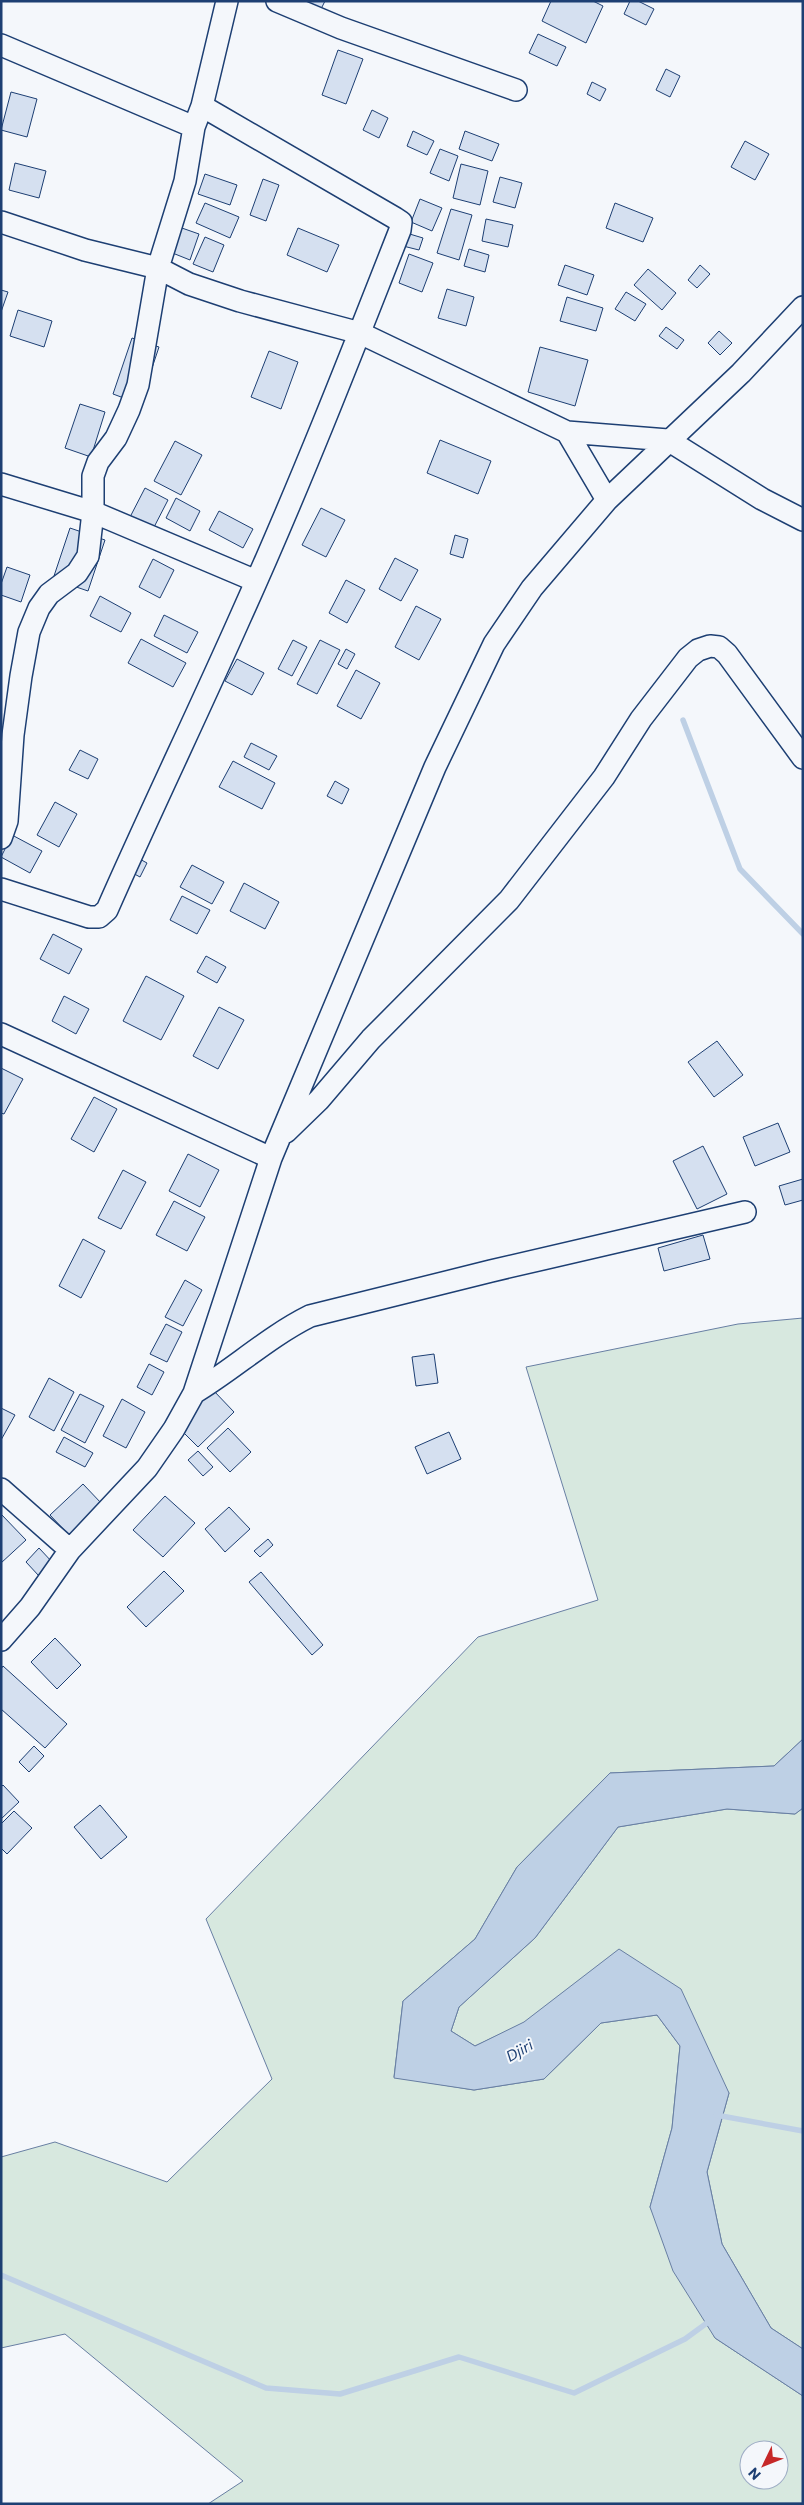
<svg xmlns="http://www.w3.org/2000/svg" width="804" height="2505" viewBox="0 0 804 2505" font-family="Commissioner,sans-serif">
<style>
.green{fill:#d7e8df;stroke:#687fa3;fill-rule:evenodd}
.water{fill:#bed0e5;stroke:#687fa3}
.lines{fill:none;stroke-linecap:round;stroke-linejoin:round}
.stream{stroke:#bed0e5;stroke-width:5.5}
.building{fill:#d5e0f0;stroke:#1d3f73}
.minor-casing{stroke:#1d3f73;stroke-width:24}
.minor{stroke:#f4f7fb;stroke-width:21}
.labels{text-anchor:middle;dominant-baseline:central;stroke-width:4;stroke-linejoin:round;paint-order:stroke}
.water-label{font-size:15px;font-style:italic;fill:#1d3f73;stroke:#f4f7fb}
</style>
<rect width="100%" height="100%" fill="#f4f7fb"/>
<path class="green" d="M803 1318V1739L774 1766 610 1773 517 1867 475 1939 403 2001 394 2077 474 2090 544 2079 601 2023 657 2015 680 2046 672 2128 650 2207 715 2338 803 2396V2503L208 2504 243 2481 65 2334 1 2348V2157L55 2142 167 2182 272 2079 206 1919 478 1637 598 1600 526 1367 738 1324ZM749 2450H779V2480H749Z
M803 1808V2349L771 2328 722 2244 707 2172 729 2093 619 1950 524 2023 475 2046 451 2031 459 2007 535 1938 618 1827 727 1809 795 1814Z"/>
<path class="water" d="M803 1739V1808L795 1814 727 1809 618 1827 535 1938 459 2007 451 2031 475 2046 524 2022 619 1949 681 1989 729 2093 707 2172 722 2244 771 2328 803 2349V2396L715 2338 673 2271 650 2207 672 2128 680 2046 657 2015 601 2023 544 2079 474 2090 394 2078 403 2001 475 1939 517 1867 610 1773 774 1766Z"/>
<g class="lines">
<path class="stream" d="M683 720 740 869 803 934
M716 2115 803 2131
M1 2275 266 2388 340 2394 459 2357 574 2393 685 2339 711 2320"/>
</g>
<path class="building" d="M305 1H325L321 9Z
M551 1H593L603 6 586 43 542 21Z
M630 1H638L654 9 646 25 624 14Z
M538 34 566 47 557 66 529 53Z
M338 50 363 59 346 104 322 95Z
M666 69 680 76 670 97 656 90Z
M592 82 606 89 600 101 587 94Z
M11 92 37 99 27 137 1 130Z
M372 110 388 118 379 138 363 130Z
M413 131 434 141 427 155 407 146Z
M465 131 499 144 492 161 459 149Z
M745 141 769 154 755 180 731 167Z
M440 149 458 156 449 181 430 173Z
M15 163 46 171 39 198 9 190Z
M461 164 488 171 480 205 453 198Z
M205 174 237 185 230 205 198 194Z
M500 177 522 183 515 208 493 202Z
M263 179 279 185 266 221 250 215Z
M420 199 442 208 432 231 411 222Z
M205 203 239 217 230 238 196 223Z
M615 203 653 218 643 242 606 228Z
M451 209 472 215 459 260 437 253Z
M486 219 513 225 508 247 482 241Z
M179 227 199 234 190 260 170 252Z
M298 228 339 245 327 272 287 255Z
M403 232 423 238 419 250 399 245Z
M205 237 224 245 213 272 193 264Z
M469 249 489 255 485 272 464 266Z
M409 254 433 263 422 292 399 283Z
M565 265 594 275 587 295 558 285Z
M700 265 710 274 697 288 688 280Z
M648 269 676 293 662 310 634 285Z
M447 289 474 297 466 326 438 318Z
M1 290 8 292 1 312Z
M626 292 646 304 635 321 615 309Z
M567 297 603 308 596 331 560 321Z
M18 310 52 321 44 347 10 336Z
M666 327 684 340 677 349 659 336Z
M719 331 732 343 720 355 708 343Z
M132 338 159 347 140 404 113 394Z
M540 347 588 360 575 406 528 392Z
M269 351 298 362 281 409 251 397Z
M80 404 105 412 91 457 65 448Z
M440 440 491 461 478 494 427 473Z
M175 441 202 455 181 495 154 481Z
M145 488 168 500 152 531 129 519Z
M176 498 200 511 190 531 166 518Z
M321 508 345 520 326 557 302 545Z
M219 511 253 529 243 548 209 530Z
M70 528 105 540 88 591 53 579Z
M455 535 468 539 463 558 450 554Z
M395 558 418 570 401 601 379 589Z
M153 559 174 570 160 598 139 587Z
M7 567 30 575 21 602 1 595V584Z
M346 580 365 590 347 623 329 613Z
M100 596 131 613 121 632 90 616Z
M416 606 441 619 419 660 395 647Z
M164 615 198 632 187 653 154 636Z
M141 639 186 663 173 687 128 663Z
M293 640 307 647 292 676 278 669Z
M320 640 340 650 317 694 297 684Z
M346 649 355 654 347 669 338 664Z
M237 659 264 673 252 695 225 681Z
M356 670 380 683 361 719 337 706Z
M251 743 277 756 269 770 244 757Z
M80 750 98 759 88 779 69 770Z
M233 761 275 783 262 809 219 787Z
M335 781 349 789 342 804 327 796Z
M55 802 77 814 59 847 37 835Z
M12 835 42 851 30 873 1 857Z
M136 857 147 863 140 877 129 871Z
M192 865 224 882 212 904 180 887Z
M244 883 279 902 265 929 230 911Z
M182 896 210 910 197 934 170 920Z
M53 934 82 949 69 974 40 959Z
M206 956 226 967 217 983 197 972Z
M146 976 184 996 161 1040 123 1021Z
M64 996 89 1009 76 1034 52 1021Z
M219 1007 244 1020 218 1069 193 1056Z
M717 1041 743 1075 714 1097 688 1062Z
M1 1068 23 1079 4 1114 1 1113Z
M94 1097 117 1109 94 1152 71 1139Z
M778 1123 790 1152 755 1166 743 1137Z
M703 1146 727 1194 697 1209 673 1161Z
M188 1154 219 1170 200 1207 169 1191Z
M123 1170 146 1182 121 1229 98 1218Z
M803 1179V1200L785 1205 779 1186Z
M174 1201 205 1217 187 1251 156 1235Z
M703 1235 710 1259 664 1271 658 1248Z
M83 1239 105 1251 81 1298 59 1286Z
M185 1280 202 1290 183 1326 165 1317Z
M166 1324 182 1332 167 1362 150 1354Z
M434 1354 438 1383 416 1386 412 1357Z
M149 1364 164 1372 152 1395 137 1387Z
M49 1378 74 1392 54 1431 29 1417Z
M213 1390 234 1412 198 1447 177 1426Z
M80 1394 104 1406 85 1443 61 1430Z
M122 1399 145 1412 126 1448 103 1436Z
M1 1408 15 1415 1 1440Z
M228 1428 251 1452 230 1472 207 1448Z
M449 1432 461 1459 427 1474 415 1447Z
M64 1437 93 1453 85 1467 56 1452Z
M198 1451 213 1467 203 1476 188 1460Z
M83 1484 102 1504 69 1535 50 1515Z
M165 1496 195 1523 163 1557 133 1530Z
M229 1507 250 1529 225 1552 205 1529Z
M1 1514 26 1540 1 1563Z
M268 1539 273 1545 260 1557 254 1551Z
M39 1548 53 1563 39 1576 26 1562Z
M164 1571 184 1591 146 1627 127 1607Z
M261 1572 323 1645 312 1655 249 1582Z
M55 1638 81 1665 57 1689 31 1662Z
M3 1666 67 1724 45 1748 1 1709V1669Z
M34 1746 44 1756 29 1772 19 1762Z
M3 1785 19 1802 1 1819V1787Z
M100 1805 127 1837 101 1859 74 1827Z
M14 1811 32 1828 7 1854 1 1848V1824Z"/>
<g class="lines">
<defs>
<path id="minor" d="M277 1 341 28 516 90
M1 45 194 127
M1 222 85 250 158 268 189 284 240 301 360 333 567 432 607 500
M567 432 668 440 762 499 803 520
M1 484 93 512 256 581
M1 838 7 821 13 735 21 676 29 632 39 608 49 594 77 573 88 556 93 512V476L98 462 116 438 129 410 138 385 158 268 185 181 194 127 202 106 227 1
M1 889 89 917H99L107 910C150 812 197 715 240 618 298 490 349 360 400 230L401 222 395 218 202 106
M1 1034 271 1158
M286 1132 319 1100 371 1039 509 900 604 777 641 719 688 658 698 650 710 646 719 647 727 654 803 758
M194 1393C234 1369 268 1337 310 1316L491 1271 745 1212
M1 1489 70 1550
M1 1640 30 1607 70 1550 147 1468 174 1429 194 1393 271 1158 435 767 494 644 532 588 607 500 741 373 803 307"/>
</defs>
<use href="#minor" class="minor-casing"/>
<use href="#minor" class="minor"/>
</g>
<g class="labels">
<g class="water-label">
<text transform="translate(519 2050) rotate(-30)">Djiri</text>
</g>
</g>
<rect width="804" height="2505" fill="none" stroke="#1d3f73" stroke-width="5"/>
<g transform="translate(764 2465) rotate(227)"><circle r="24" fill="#f4f7fb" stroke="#9eadc5"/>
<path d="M0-4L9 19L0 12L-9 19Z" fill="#c62828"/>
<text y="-8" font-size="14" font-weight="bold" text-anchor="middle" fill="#1d3f73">N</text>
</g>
</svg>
